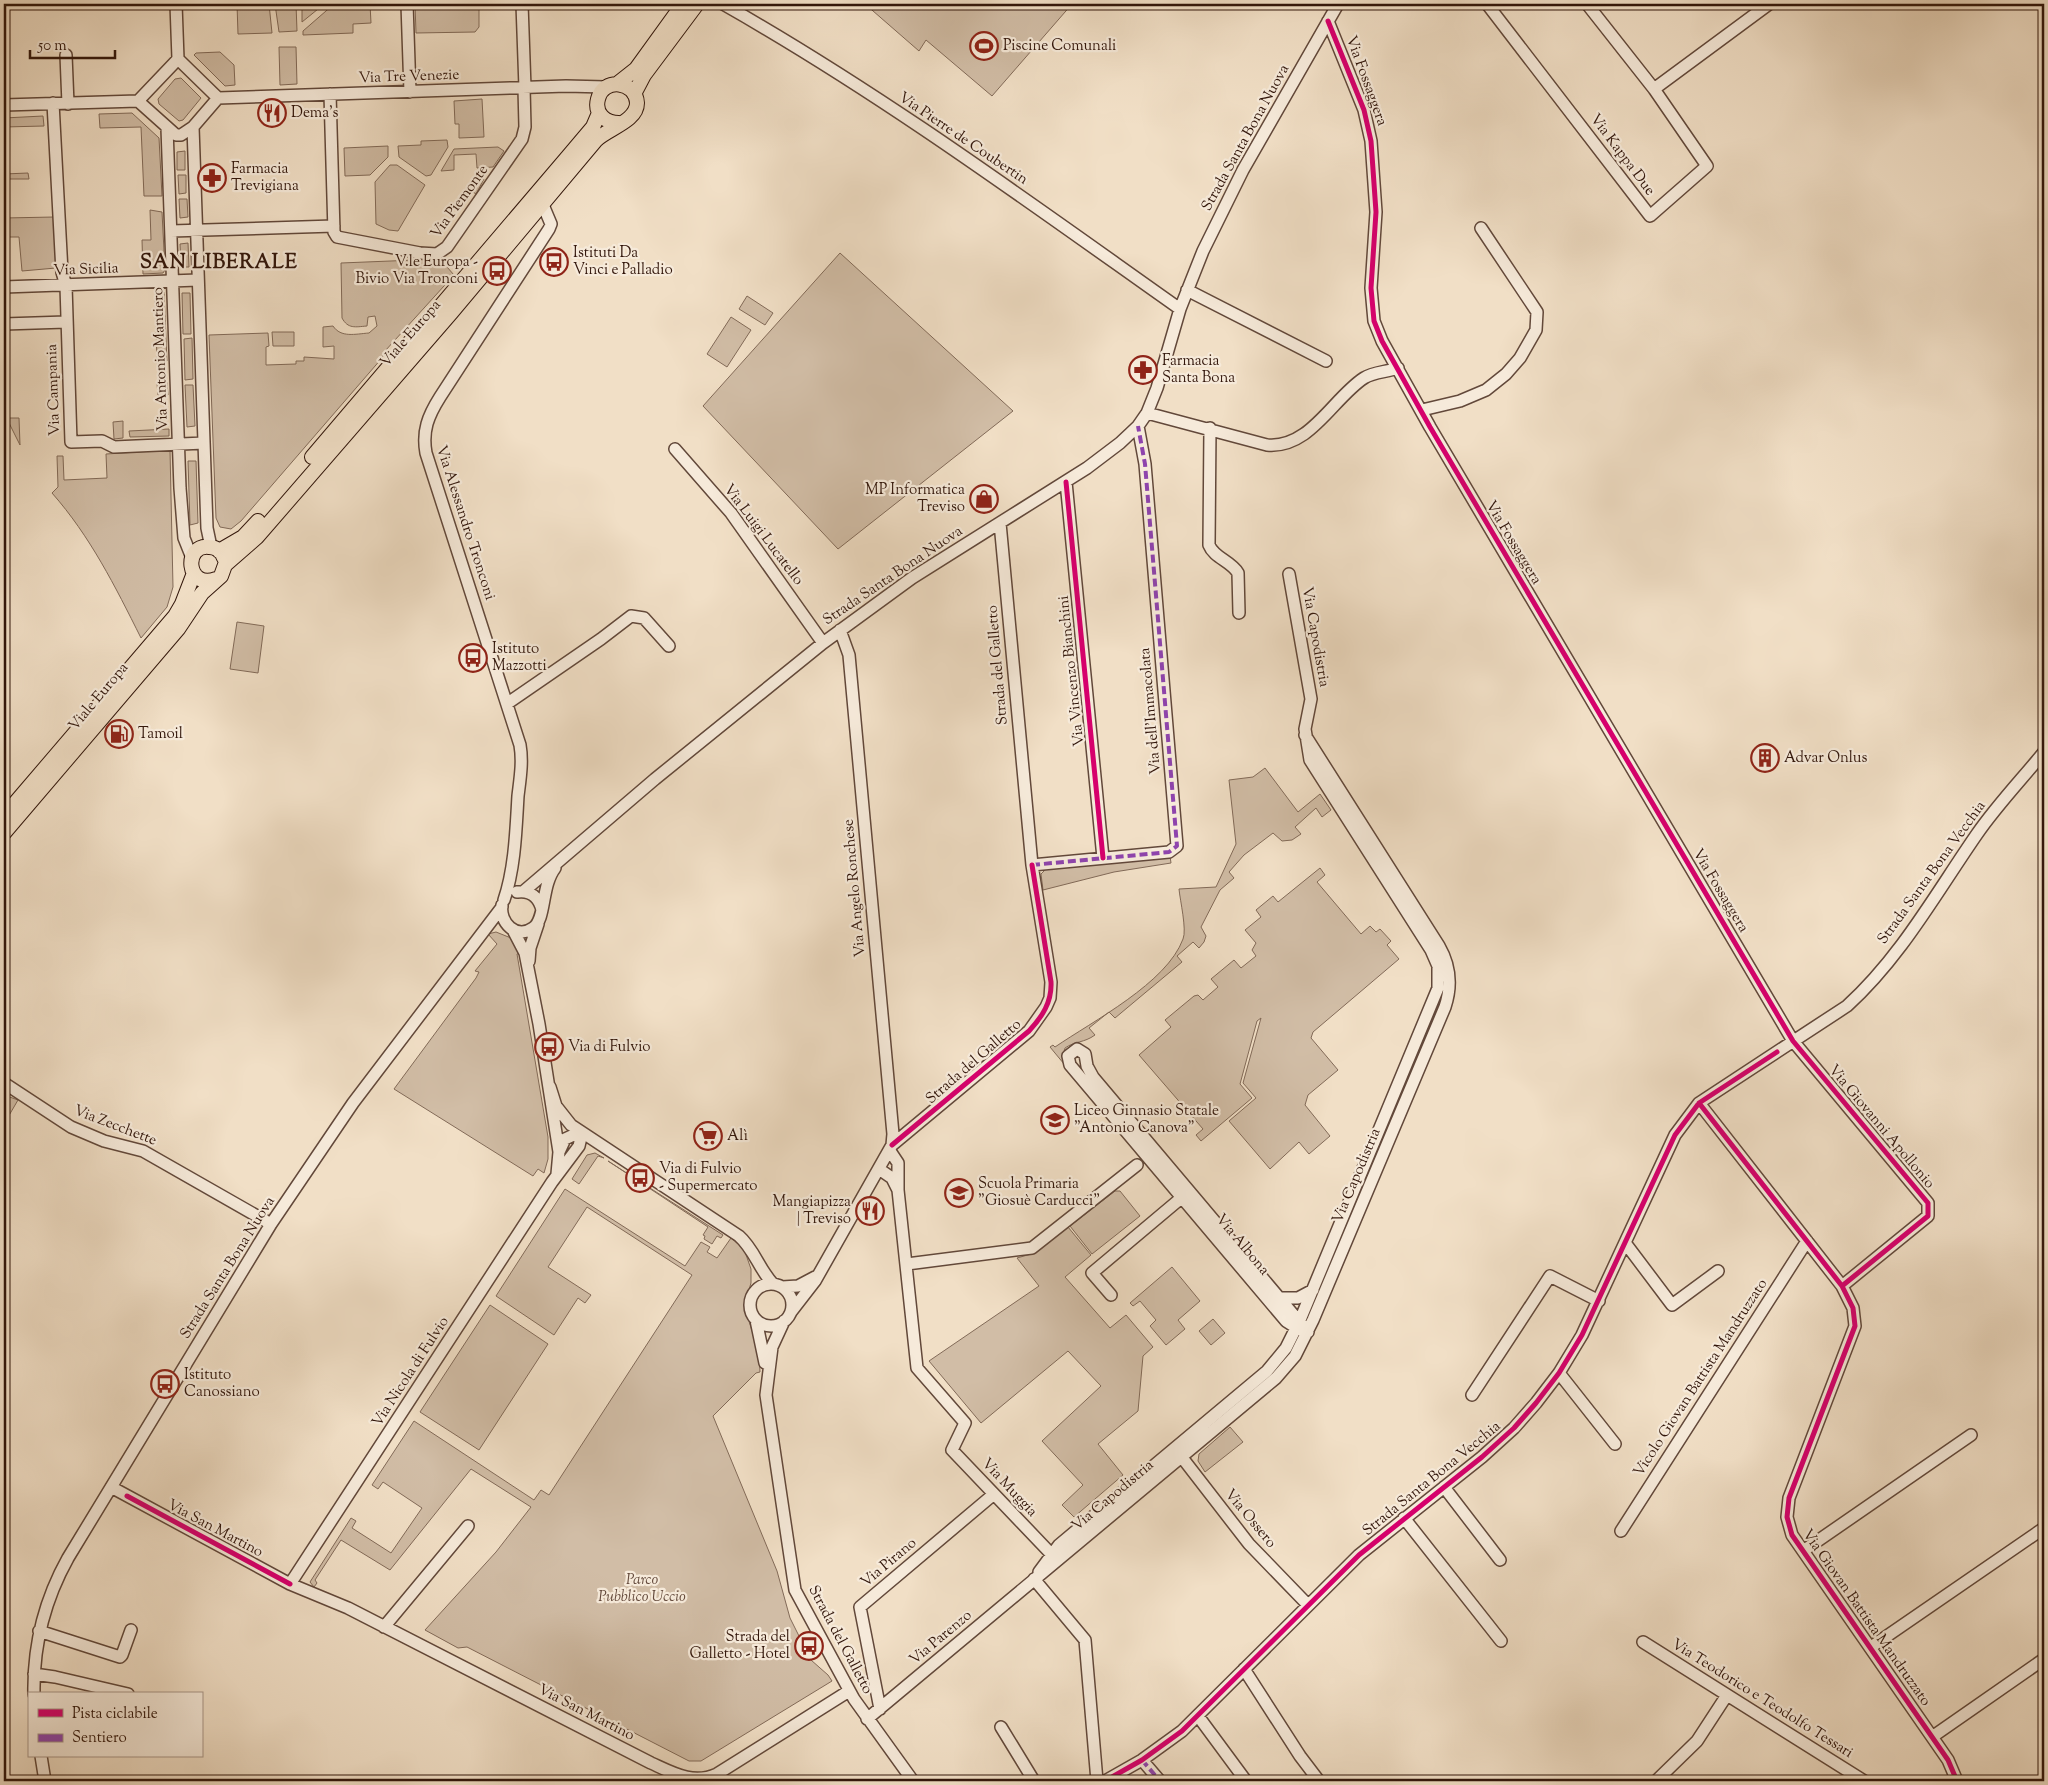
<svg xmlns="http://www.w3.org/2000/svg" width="2048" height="1785" viewBox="0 0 2048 1785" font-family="'Sorts Mill Goudy',serif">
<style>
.green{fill:#d1bda6;stroke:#826a58}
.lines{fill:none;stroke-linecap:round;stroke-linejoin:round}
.minor-casing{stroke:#62483a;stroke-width:14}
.major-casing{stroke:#32160b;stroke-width:16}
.minor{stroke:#f6eada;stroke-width:11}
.major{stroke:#f1dfc6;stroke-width:14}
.quiet{stroke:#8e44ad;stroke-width:4;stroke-dasharray:8 4;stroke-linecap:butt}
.cycleway-casing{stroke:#f6eada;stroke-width:8}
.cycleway{stroke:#d6006c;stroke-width:5}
.labels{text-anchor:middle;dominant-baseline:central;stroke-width:4.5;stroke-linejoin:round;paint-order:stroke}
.poi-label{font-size:15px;fill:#32160b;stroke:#f6eada;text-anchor:start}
.street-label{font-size:15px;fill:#32160b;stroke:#f6eada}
.park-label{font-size:15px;font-style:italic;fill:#62483a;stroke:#f6eada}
.district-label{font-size:20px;font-weight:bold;letter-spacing:1px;fill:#32160b;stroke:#f6eada}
</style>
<rect width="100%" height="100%" fill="#f1dfc6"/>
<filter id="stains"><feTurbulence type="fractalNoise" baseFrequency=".004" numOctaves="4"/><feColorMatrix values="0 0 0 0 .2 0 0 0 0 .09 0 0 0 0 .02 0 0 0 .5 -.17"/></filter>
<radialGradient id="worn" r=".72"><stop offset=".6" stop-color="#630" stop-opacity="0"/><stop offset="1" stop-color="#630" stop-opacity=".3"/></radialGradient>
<path class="green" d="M237 4H269L272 33 238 34Z
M275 4H296L297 31 279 32Z
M302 4H323V5L302 22Z
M334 4H370L371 23 353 24V33L303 35V31Z
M415 4H479V27L475 32 416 33Z
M865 4H1072L992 96 926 40 919 51Z
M279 47H296L297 84 280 85Z
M220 52 234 65 235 85 225 86 194 55 196 53Z
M181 78 201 98 183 120 179 121 159 104 158 99 175 79Z
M482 99 484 137 459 138V124H455L454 101Z
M132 113 159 138 162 196H144L141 127 100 128 99 114Z
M43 116 44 126 4 127V118Z
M447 140 448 147 431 175 426 176 399 157 398 146 421 145V141Z
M388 146V157L370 175 345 176 344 148Z
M498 147 504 151 493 167 477 168 476 154 454 155V170L441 171 454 149Z
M185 151V170H177V152Z
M390 165H397L425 185 398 231 389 230 376 224 375 182Z
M28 173 29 179H4V174Z
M178 175H186V193L179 194Z
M484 179 476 194 473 192 472 180Z
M179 199H187L188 217 180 218Z
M150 210 162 212 165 270 163 273 143 274 142 240H151Z
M54 217 56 268 22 271 19 237H4V218Z
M188 243 189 267H181L180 244Z
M840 253 1013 411 838 549 703 406Z
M440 259 454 275 385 351 382 358 241 521 231 529 220 527 216 518 209 335 268 333 269 346 266 347V365L296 364V361H304V357L334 359V346L323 347V327L333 326C341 338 355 334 369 333L377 326 375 316 368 317 367 326C355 327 348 329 342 318L341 263Z
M164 292 167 361 157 362 155 293Z
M182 293H190L191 334H183Z
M747 296 773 313 765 325 739 309Z
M731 317 751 330 727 367 707 354Z
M272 332H294V346H273Z
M192 338 193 379 185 380 184 339Z
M167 382 168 395H158L157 383Z
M185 385H193L195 426 187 427Z
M7 418H19L20 445 7 419Z
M123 421V438L114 439 113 422Z
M169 429V436L130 437 129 431Z
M170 450 173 587 167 607 141 638C115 586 90 536 52 493L58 487 57 456H63L64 480 107 478 106 454Z
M188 461H196L198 523 190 525Z
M237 622 264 626 258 673 230 669Z
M1265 768 1298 812 1320 794 1331 810 1322 817 1316 808 1295 827 1301 834 1292 840 1282 841 1273 833 1244 855 1229 872 1234 878 1220 890 1201 927 1206 936 1204 942 1199 948 1193 942 1177 956 1182 962 1115 1018 1109 1012 1089 1028 1095 1035C1084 1043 1075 1041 1065 1048L1063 1057 1069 1070 1050 1047 1053 1045 1055 1047C1093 1021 1167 983 1183 939 1187 930 1180 900 1179 889L1216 887 1236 844 1229 780 1253 777Z
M1170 856 1171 863 1114 872 1043 890 1041 874 1046 869Z
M1320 868 1325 875 1317 882 1361 934 1370 926 1376 932 1380 929 1391 941 1387 945 1399 959 1313 1032 1311 1038 1338 1070 1308 1095 1305 1105 1330 1136 1309 1154 1299 1142 1270 1169 1229 1121 1256 1098 1243 1083 1261 1018 1257 1021 1240 1084 1252 1098 1201 1141 1196 1135 1203 1129 1139 1055 1171 1027 1165 1020 1194 996 1198 995 1203 1000 1218 987 1211 979 1234 960 1241 968 1256 956 1252 950 1256 943 1245 930 1261 917 1256 910 1273 896 1278 902Z
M496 932 511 938 520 953 517 954 548 1137V1159L544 1173 538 1169 533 1176 394 1089 476 978 479 972 475 971 497 944 488 934Z
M4 1095 18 1100 4 1124Z
M595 1153 604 1158 598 1156 579 1184 572 1179 587 1155Z
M608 1161 723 1235 721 1238 717 1236 712 1244 704 1239 705 1236 703 1235 708 1227Z
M565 1189 685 1266 701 1242 710 1247 707 1252 717 1258 731 1238 744 1249 751 1269V1283L744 1306 759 1352 760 1372 756 1373 713 1416 777 1571 790 1618 811 1660 828 1675 832 1681 701 1761H689L467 1647 458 1648 425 1630 496 1552 531 1507 471 1469 390 1570 341 1540 315 1580 317 1583 314 1587 310 1582 351 1518 356 1521 352 1528 391 1553 422 1508 383 1482 378 1489 372 1485 414 1421 534 1500 541 1490 549 1495 692 1275 587 1207 548 1267 591 1295 585 1303 578 1298 554 1335 496 1296Z
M1115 1191H1120L1140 1216 1092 1254 1070 1226Z
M1068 1227 1091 1255 1065 1277 1110 1328 1126 1315 1153 1347 1143 1356 1138 1411 1098 1444 1123 1475 1074 1517 1062 1505 1083 1485 1042 1441 1101 1386 1068 1351 981 1423 929 1361 1039 1286 1017 1258 1031 1254 1063 1228Z
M1172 1267 1200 1301 1178 1320 1185 1329 1166 1345 1150 1326 1156 1320 1140 1301 1133 1306 1130 1303Z
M490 1305 548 1344 479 1450 420 1412Z
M1213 1319 1225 1333 1211 1345 1199 1331Z
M1230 1427 1243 1442 1205 1472 1198 1461 1199 1454Z"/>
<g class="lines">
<defs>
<path id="minor" d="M176 4 178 59
M407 4 410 92
M522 4 525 88
M723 4C882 94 1030 203 1180 309
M1487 4 1650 216 1707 166 1654 89
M1587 4 1654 89 1769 4
M1328 21 1364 110 1371 141 1376 212 1371 288 1374 321 1382 341 1430 427 1793 1041 1928 1203V1216L1842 1286
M66 55 68 104
M178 59 218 98
M330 94 334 232 337 237 420 253 437 254 447 247 522 139 525 127 524 88
M218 98 566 86 606 87
M138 101 176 135H181L193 127 218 98
M138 101 178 59
M53 103 62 272 66 286 71 442 102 441 114 447 204 443
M4 105 138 101
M193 127 207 528 211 547
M167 128 180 488 184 538 192 558
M171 231 334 226
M4 287 198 280
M1187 290 1326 361
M4 324 66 322
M1422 410 1460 401 1486 390 1506 374 1520 358 1536 330 1537 312 1481 228
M1147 413 1267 445C1310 449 1333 398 1364 378 1373 372 1387 372 1398 368
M1210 428 1209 545C1214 558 1231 561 1238 573L1239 613
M675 449 731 513 823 643
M1066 482 1103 858
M840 630 849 655 893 1134 892 1145
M508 703 601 639 631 616 644 618 669 646
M1032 865 1169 852 1177 846 1145 464 1138 426
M524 891 655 779 823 643 912 578 1087 468 1120 443 1138 426 1147 413 1157 388 1180 309 1203 251 1243 170 1338 4
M517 892C530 890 539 897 542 910
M504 900C515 868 516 829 518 796 520 779 523 762 520 745L426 453C422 431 428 416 440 397L549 229 551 224 543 205
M502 905C499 922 516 940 533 928 546 920 541 886 555 868
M513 930 525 953 539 1024 559 1152 557 1174
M529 961 530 948 538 924
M1077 1049 1085 1054 1087 1066 1093 1077 1308 1332 1297 1328 1286 1321 1070 1065 1068 1056Z
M4 1083 71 1127 104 1141 143 1151 271 1224
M550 1087 556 1106 571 1125 739 1236C754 1249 759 1269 773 1284
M1699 1103 1842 1286 1853 1308 1855 1326 1789 1498 1787 1517 1792 1535 1948 1760 1957 1781
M890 1151 898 1163V1190L917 1368 965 1423 952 1450 1055 1558
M559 1152 565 1139 580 1132
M879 1169 892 1178 898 1190
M1626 1244 1672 1305 1718 1271
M907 1264 1032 1248 1137 1165
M750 1305a21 21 0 1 1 42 0a21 21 0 1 1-42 0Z
M782 1287 798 1286 815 1277
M1111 1295 1092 1273 1186 1194
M1281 1298H1298L1313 1290
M791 1312 815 1281 892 1145 1029 1031 1046 1007 1050 998 1051 982 1032 865 1000 523
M756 1320 765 1363
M784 1321 772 1347 766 1395 795 1590 854 1699 913 1781
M1559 1373 1615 1444
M1472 1395 1550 1276 1599 1301
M1177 1451 1249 1544 1308 1605
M111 1487 290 1584 348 1608 651 1763C673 1773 693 1785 717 1774L849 1691
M1444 1487 1500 1560
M1404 1518 1501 1641
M1621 1531 1807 1241
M1803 1551 1971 1435
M1039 1572 1059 1545 1267 1371 1286 1348 1300 1320 1438 988V966L1431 950 1310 760 1305 729 1311 699 1289 574
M1034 1579 1085 1640 1097 1781
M290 1584 552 1182 579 1146 582 1133
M384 1627 468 1526
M39 1631 120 1657 122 1655 131 1630
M1643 1642 1864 1781
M1871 1647 2044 1528
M1244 1669 1300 1756 1319 1781
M34 1674 55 1677 128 1694
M34 1694C33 1644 44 1601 68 1558L271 1224 353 1103 502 907
M880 1709 860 1607 994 1494
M1198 1716 1246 1781
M867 1719 1276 1378 1295 1356 1313 1320 1445 1007C1452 986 1450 965 1439 946L1305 735
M1001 1727 1034 1781
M1932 1737 2044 1659
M41 1756 45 1781
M1142 1760 1160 1781
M1105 1781 1142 1760 1182 1731 1359 1555 1482 1457 1514 1428 1536 1403 1559 1373 1582 1335 1675 1135 1699 1103 1847 1006C1901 957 1936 893 1977 834 1997 805 2022 779 2044 752
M1656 1781 1697 1741 1727 1695"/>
<path id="major" d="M617 84 636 69 683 4
M634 94 644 75 697 4
M312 457 571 153 593 127 599 113
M219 551 243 537 258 521
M216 579C186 590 183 544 209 547 217 547 222 552 224 558
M4 816 175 616 182 604 194 573
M4 833 178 629 202 593 221 576 225 565 257 537 451 313 596 140C609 128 637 121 637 103 636 81 603 77 598 99 594 114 606 123 619 123"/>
</defs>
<use href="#minor" class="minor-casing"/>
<use href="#major" class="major-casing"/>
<use href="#minor" class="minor"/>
<use href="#major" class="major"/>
<path class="quiet" d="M1032 865 1169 852 1177 846 1145 464 1138 426
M1142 1760 1160 1781"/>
<defs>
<path id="cycleway" d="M1328 21 1364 110 1371 141 1376 212 1371 288 1374 321 1382 341 1430 427 1793 1041 1928 1203V1216L1842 1286
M1066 482 1103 858
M1699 1103 1842 1286 1853 1308 1855 1326 1789 1498 1787 1517 1792 1535 1948 1760 1957 1781
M892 1145 1029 1031C1042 1017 1052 1002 1051 982L1032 865
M127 1496 290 1584
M1105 1781 1142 1760 1182 1731 1359 1555 1482 1457 1514 1428 1536 1403 1559 1373 1582 1335 1675 1135 1699 1103 1777 1052"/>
</defs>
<use href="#cycleway" class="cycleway-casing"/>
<use href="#cycleway" class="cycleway"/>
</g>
<defs>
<symbol id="stadium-ring" viewBox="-11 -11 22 22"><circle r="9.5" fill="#f6eada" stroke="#8f2418" stroke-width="1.5"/><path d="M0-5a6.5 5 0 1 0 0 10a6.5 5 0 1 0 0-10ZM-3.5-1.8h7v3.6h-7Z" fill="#8f2418"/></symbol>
<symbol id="restaurant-ring" viewBox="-11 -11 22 22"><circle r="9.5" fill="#f6eada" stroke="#8f2418" stroke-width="1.5"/><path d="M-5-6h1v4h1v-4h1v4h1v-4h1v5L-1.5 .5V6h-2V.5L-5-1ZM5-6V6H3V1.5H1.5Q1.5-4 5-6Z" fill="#8f2418"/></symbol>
<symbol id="pharmacy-ring" viewBox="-11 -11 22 22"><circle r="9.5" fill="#f6eada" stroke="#8f2418" stroke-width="1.5"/><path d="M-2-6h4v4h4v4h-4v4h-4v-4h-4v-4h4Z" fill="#8f2418"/></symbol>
<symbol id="bus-ring" viewBox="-11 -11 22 22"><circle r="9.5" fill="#f6eada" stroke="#8f2418" stroke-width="1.5"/><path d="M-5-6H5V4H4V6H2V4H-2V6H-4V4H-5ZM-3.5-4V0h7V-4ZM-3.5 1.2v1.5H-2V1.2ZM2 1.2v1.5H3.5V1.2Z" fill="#8f2418"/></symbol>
<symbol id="shop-ring" viewBox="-11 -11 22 22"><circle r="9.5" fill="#f6eada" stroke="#8f2418" stroke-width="1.5"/><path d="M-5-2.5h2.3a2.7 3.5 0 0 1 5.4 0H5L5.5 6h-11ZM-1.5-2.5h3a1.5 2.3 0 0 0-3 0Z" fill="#8f2418"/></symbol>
<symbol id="fuel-ring" viewBox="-11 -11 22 22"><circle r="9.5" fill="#f6eada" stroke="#8f2418" stroke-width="1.5"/><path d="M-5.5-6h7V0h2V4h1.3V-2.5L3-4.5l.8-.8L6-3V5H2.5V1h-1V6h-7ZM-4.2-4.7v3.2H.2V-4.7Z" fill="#8f2418"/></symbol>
<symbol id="building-ring" viewBox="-11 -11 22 22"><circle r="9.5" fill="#f6eada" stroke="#8f2418" stroke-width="1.5"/><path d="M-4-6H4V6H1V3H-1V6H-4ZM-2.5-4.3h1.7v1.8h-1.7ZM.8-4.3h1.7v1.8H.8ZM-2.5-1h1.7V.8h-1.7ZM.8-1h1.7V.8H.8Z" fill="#8f2418"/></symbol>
<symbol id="school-ring" viewBox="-11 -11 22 22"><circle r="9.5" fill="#f6eada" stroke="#8f2418" stroke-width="1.5"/><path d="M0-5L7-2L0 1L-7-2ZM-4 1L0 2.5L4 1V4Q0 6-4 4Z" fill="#8f2418"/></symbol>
<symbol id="supermarket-ring" viewBox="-11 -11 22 22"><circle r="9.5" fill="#f6eada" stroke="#8f2418" stroke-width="1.5"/><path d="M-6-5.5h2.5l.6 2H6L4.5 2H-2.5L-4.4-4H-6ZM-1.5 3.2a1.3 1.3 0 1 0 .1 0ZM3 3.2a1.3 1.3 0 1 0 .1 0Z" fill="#8f2418"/></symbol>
</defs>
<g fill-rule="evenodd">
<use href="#stadium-ring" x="968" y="30" width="32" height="32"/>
<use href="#restaurant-ring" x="256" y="97" width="32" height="32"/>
<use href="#pharmacy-ring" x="196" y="162" width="32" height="32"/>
<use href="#bus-ring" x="538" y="246" width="32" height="32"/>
<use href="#bus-ring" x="481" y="255" width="32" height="32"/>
<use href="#pharmacy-ring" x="1127" y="354" width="32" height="32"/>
<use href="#shop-ring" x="968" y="483" width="32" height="32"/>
<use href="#bus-ring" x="457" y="642" width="32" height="32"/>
<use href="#fuel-ring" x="103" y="718" width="32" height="32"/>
<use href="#building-ring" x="1749" y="742" width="32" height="32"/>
<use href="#bus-ring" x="533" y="1031" width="32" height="32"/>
<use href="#school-ring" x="1039" y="1104" width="32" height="32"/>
<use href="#supermarket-ring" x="692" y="1120" width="32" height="32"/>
<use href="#bus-ring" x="624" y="1162" width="32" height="32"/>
<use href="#school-ring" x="943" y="1177" width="32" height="32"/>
<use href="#restaurant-ring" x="854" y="1195" width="32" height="32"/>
<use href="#bus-ring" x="149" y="1368" width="32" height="32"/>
<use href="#bus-ring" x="793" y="1630" width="32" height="32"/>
</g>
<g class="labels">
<g class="poi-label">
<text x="1003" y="46">Piscine Comunali</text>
<text x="291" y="113">Dema's</text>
<text x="231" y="169">Farmacia<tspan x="231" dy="17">Trevigiana</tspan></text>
<text x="573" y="253">Istituti Da<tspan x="573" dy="17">Vinci e Palladio</tspan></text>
<text x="478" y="262" text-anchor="end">V.le Europa -<tspan x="478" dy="17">Bivio Via Tronconi</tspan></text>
<text x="1162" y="361">Farmacia<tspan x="1162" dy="17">Santa Bona</tspan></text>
<text x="965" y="490" text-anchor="end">MP Informatica<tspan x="965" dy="17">Treviso</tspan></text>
<text x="492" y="649">Istituto<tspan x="492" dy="17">Mazzotti</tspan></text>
<text x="138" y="734">Tamoil</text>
<text x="1784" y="758">Advar Onlus</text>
<text x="568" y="1047">Via di Fulvio</text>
<text x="1074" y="1111">Liceo Ginnasio Statale<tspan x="1074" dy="17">"Antonio Canova"</tspan></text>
<text x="727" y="1136">Alì</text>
<text x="659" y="1169">Via di Fulvio<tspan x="659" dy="17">- Supermercato</tspan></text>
<text x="978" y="1184">Scuola Primaria<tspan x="978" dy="17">"Giosuè Carducci"</tspan></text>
<text x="851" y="1202" text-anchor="end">Mangiapizza<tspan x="851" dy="17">| Treviso</tspan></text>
<text x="184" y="1375">Istituto<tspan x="184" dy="17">Canossiano</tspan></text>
<text x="790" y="1637" text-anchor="end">Strada del<tspan x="790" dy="17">Galletto - Hotel</tspan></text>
</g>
<g class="street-label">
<text transform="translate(409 77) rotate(-2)">Via Tre Venezie</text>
<text transform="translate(1366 81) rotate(70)">Via Fossaggera</text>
<text transform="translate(1246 138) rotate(-61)">Strada Santa Bona Nuova</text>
<text transform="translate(963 139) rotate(34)">Via Pierre de Coubertin</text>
<text transform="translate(1622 155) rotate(53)">Via Kappa Due</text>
<text transform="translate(460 202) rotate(-54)">Via Piemonte</text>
<text transform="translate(86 270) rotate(-2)">Via Sicilia</text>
<text transform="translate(411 334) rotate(-49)">Viale Europa</text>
<text transform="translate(161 359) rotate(-92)">Via Antonio Mantiero</text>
<text transform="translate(54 390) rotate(-92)">Via Campania</text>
<text transform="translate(465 523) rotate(72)">Via Alessandro Tronconi</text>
<text transform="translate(763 535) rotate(53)">Via Luigi Lucatello</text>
<text transform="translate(1513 543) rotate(59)">Via Fossaggera</text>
<text transform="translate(893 576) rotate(-34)">Strada Santa Bona Nuova</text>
<text transform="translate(1315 637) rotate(80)">Via Capodistria</text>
<text transform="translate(998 665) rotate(-95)">Strada del Galletto</text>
<text transform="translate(1072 671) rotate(-96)">Via Vincenzo Bianchini</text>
<text transform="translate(99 697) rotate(-50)">Viale Europa</text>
<text transform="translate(1151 711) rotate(-95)">Via dell'Immacolata</text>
<text transform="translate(1932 873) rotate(-54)">Strada Santa Bona Vecchia</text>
<text transform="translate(855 888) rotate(-95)">Via Angelo Ronchese</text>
<text transform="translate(1720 891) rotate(59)">Via Fossaggera</text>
<text transform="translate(974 1062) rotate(-41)">Strada del Galletto</text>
<text transform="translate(115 1126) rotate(21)">Via Zecchette</text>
<text transform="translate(1881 1127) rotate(50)">Via Giovanni Apollonio</text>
<text transform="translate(1357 1176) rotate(-67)">Via Capodistria</text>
<text transform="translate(1242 1245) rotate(50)">Via Albona</text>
<text transform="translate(228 1268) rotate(-58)">Strada Santa Bona Nuova</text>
<text transform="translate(411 1372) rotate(-57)">Via Nicola di Fulvio</text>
<text transform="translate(1701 1378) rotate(-57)">Vicolo Giovan Battista Mandruzzato</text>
<text transform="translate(1432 1479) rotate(-39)">Strada Santa Bona Vecchia</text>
<text transform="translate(1009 1488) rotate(47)">Via Muggia</text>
<text transform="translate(1113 1496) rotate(-40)">Via Capodistria</text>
<text transform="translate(1250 1519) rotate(50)">Via Ossero</text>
<text transform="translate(215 1529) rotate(28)">Via San Martino</text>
<text transform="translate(889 1563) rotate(-40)">Via Pirano</text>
<text transform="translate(1866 1618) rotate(55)">Via Giovan Battista Mandruzzato</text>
<text transform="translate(941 1638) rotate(-40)">Via Parenzo</text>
<text transform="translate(840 1640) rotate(62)">Strada del Galletto</text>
<text transform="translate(1762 1699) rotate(32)">Via Teodorico e Teodolfo Tessari</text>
<text transform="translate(586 1713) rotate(27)">Via San Martino</text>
</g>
<g class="park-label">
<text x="642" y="1580">Parco<tspan x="642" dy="17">Pubblico Uccio</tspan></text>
</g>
<g class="district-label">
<text x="219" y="263">SAN LIBERALE</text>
</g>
</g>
<rect width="2048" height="1785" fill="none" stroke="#f1dfc6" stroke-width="20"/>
<rect x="5" y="5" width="2038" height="1775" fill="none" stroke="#32160b" stroke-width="2.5"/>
<rect x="10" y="10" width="2028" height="1765" fill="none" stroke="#32160b"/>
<rect x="28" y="1692" width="175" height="65" fill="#f6eada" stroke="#a89587"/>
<rect x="38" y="1709" width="25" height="8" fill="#d6006c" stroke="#a89587"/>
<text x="72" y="1718" font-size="15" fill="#32160b">Pista ciclabile</text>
<rect x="38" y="1734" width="25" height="8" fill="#8e44ad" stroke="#a89587"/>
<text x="72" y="1742" font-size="15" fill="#32160b">Sentiero</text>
<path d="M30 50v8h85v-8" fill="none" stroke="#32160b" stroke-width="2.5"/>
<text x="38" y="50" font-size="15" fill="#32160b" stroke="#f6eada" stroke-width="4" paint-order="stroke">50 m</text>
<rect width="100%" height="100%" filter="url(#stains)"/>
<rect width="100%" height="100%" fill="url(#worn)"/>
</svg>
